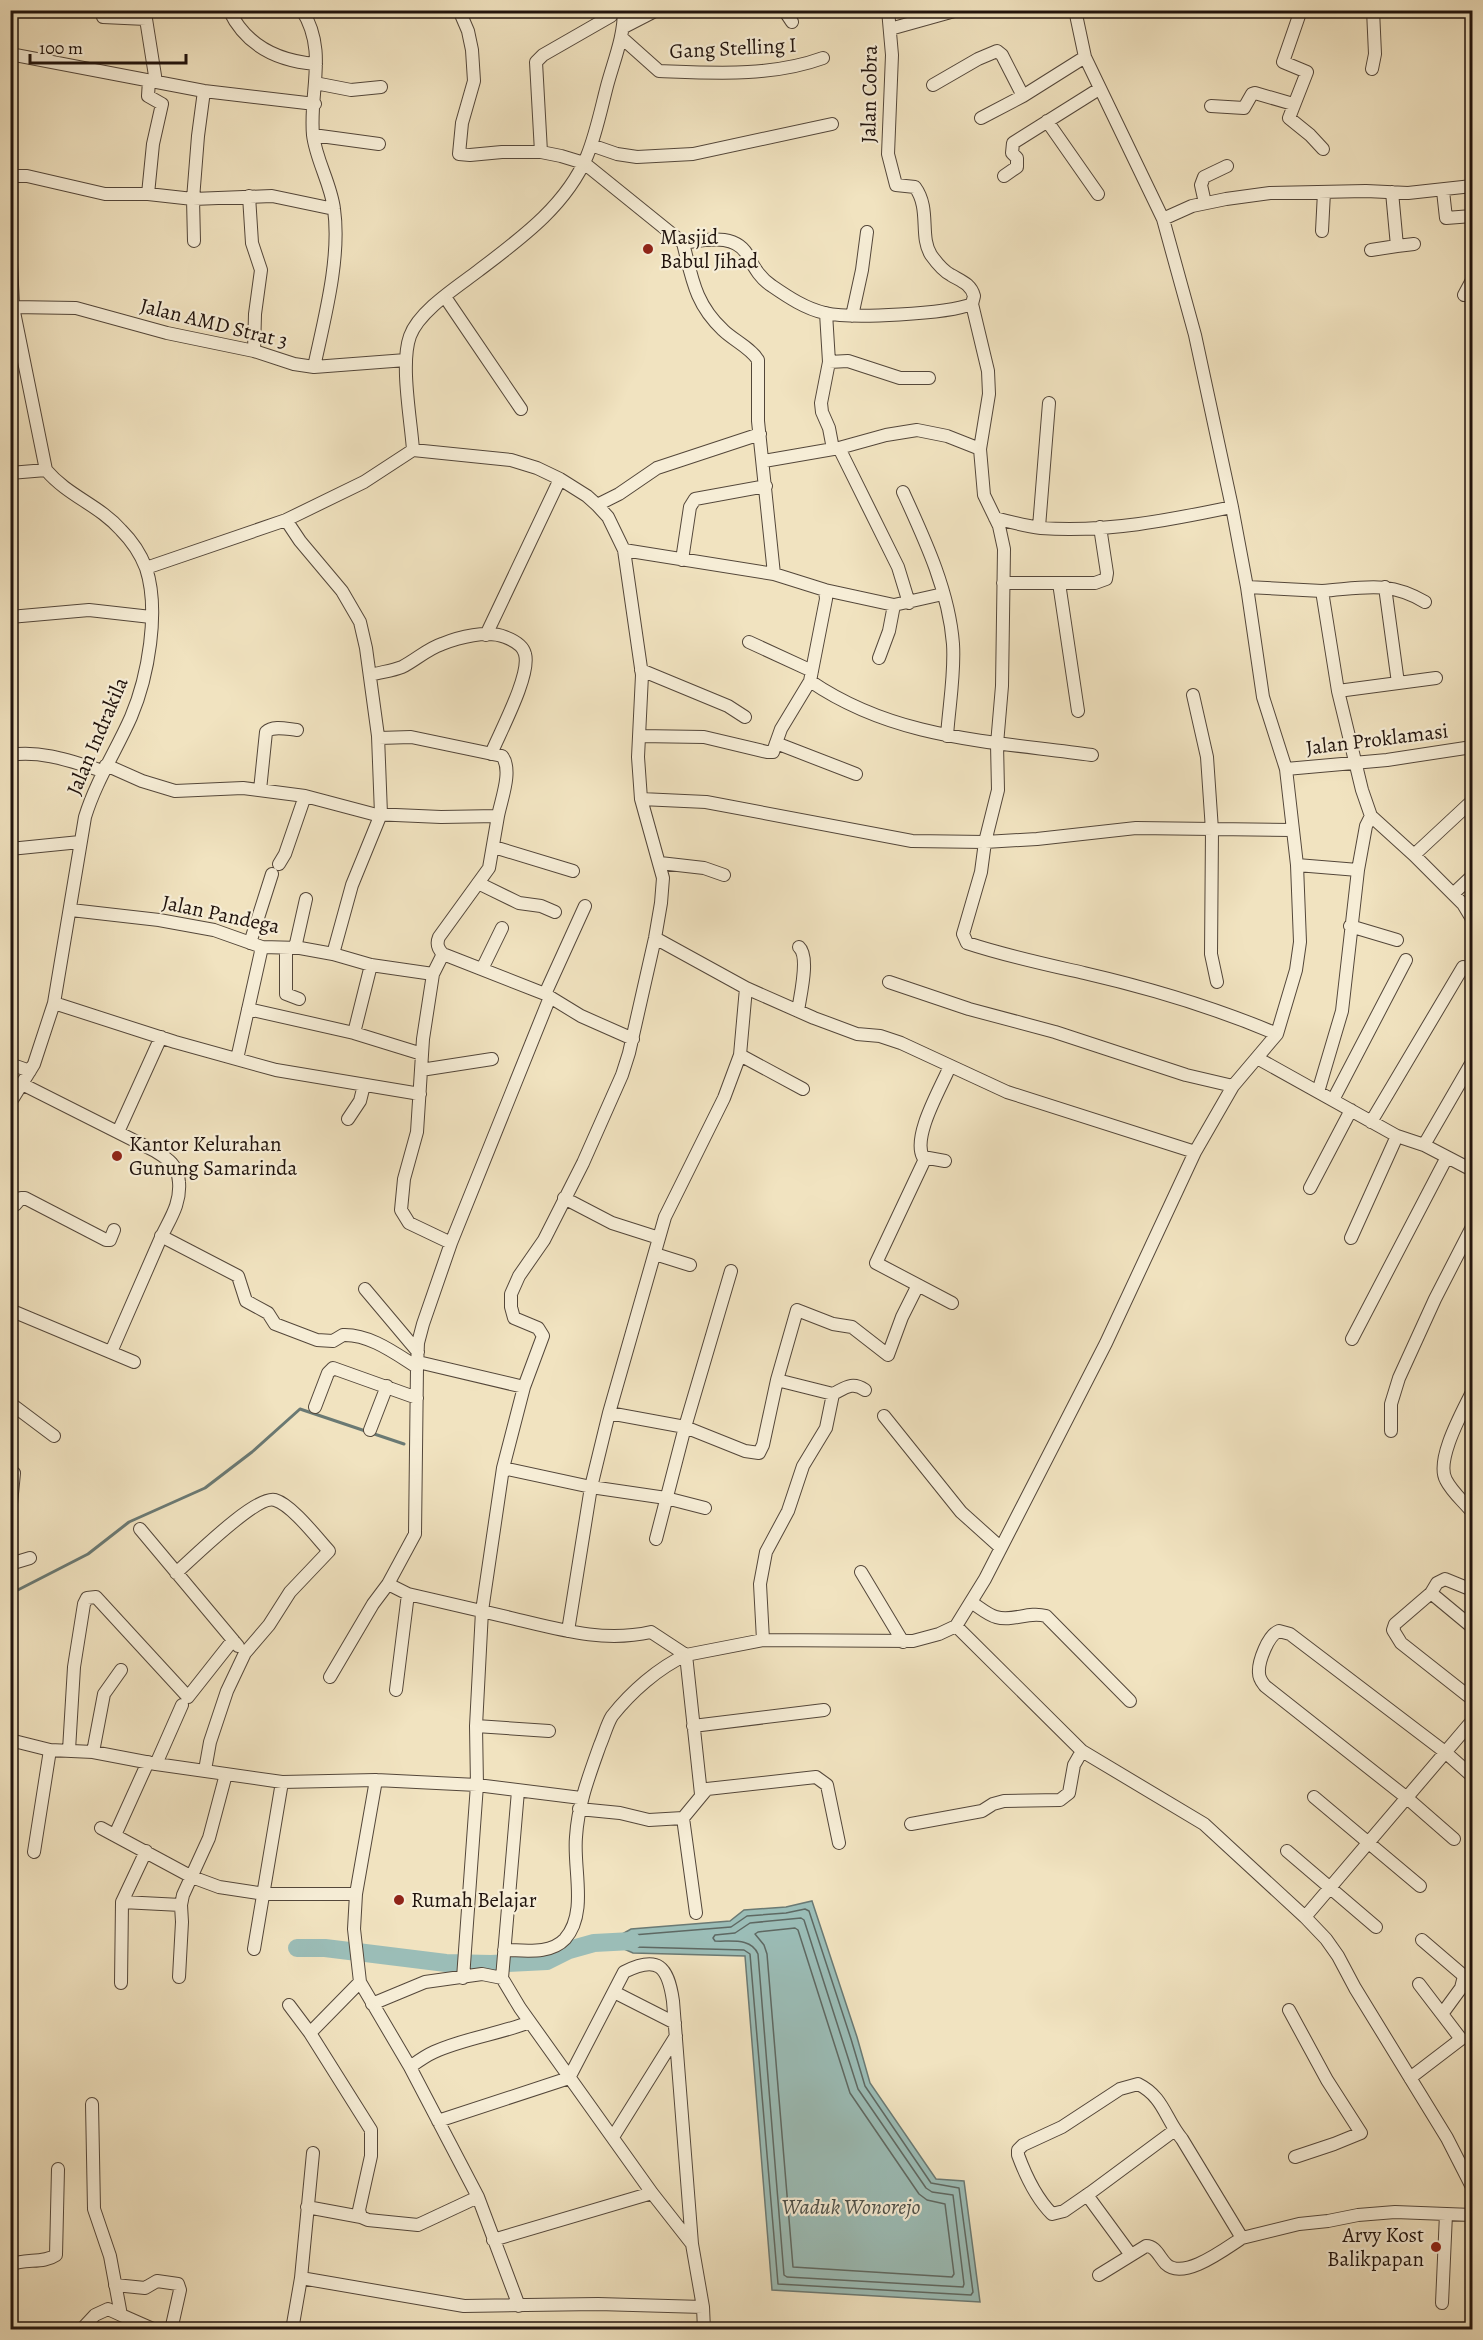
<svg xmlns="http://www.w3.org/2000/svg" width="1483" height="2340" viewBox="0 0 1483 2340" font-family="Alegreya,serif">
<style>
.water{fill:#9bbdb7;stroke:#6a7973;stroke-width:1.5}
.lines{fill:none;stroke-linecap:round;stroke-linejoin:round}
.shore{stroke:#5e6862;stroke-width:1.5}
.stream{stroke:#6a7973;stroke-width:3}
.river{stroke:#9bbdb7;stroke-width:18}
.minor-casing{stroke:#54473a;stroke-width:14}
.minor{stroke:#f6edd6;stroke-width:12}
.poi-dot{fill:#8f2418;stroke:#f6edd6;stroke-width:2}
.labels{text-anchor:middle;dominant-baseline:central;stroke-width:4.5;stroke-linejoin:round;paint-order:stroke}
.street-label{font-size:21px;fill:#20130d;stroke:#f6edd6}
.poi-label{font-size:21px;fill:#20130d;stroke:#f6edd6;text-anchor:start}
.water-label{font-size:22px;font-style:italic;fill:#4b4e48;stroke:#f6edd6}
</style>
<rect width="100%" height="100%" fill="#f1e3c0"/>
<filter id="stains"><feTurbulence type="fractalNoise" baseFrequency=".00333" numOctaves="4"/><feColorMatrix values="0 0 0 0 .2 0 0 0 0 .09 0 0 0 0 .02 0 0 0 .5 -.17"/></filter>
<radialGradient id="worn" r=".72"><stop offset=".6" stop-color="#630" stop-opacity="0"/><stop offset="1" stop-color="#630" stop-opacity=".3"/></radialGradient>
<path class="water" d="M812 1901 857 2037 870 2083 936 2179 964 2181 980 2302 772 2290 745 1956 633 1953 608 1942 631 1929 730 1921 744 1910 786 1907Z"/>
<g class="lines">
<path class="shore" d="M805 1909 809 1911 851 2039 865 2086 931 2183 959 2188 973 2292 971 2295 778 2284 750 1954 744 1950 634 1947 625 1942 633 1935 731 1927 747 1916 786 1913Z
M801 1918 804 1920 858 2089 926 2188 932 2192 953 2195 964 2284 963 2287 787 2277 784 2275 758 1954C751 1937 730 1942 715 1941L713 1938 715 1935 735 1933 750 1923Z
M795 1928 798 1930 850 2093 919 2194 927 2200 945 2204 954 2274 952 2277 793 2267 767 1954 764 1945 755 1934 758 1932Z"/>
<path class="stream" d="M10 1594 88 1554 129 1522 205 1488 252 1452 300 1409 404 1444"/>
<path class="river" d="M297 1948H325L446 1963 491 1964 547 1961 569 1950 594 1943 632 1941"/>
<defs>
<path id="minor" d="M100 10 103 17 146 19 156 82
M229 10C246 46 278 61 316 64
M302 10C328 51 309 91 313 135 316 160 331 184 334 209 341 258 324 320 314 367
M459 10 468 31 472 50 474 81 462 123 459 154 470 155 502 152H541L561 156 584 163 683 243C706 240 737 232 749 258 755 269 761 279 772 286 788 297 806 309 825 313 852 319 947 314 972 304
M784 10 792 22
M888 10 892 55 888 154 896 185 915 187C931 209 919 236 931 255 936 262 943 271 951 275 961 281 971 284 974 296L972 304
M1075 10 1085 57 1163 219 1195 335 1232 507 1247 587 1263 697 1286 769 1297 865 1300 942 1296 970 1277 1034 1233 1086
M1301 10 1283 62 1307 72 1289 118 1310 135 1323 149
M10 22 11 10
M624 27 657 10
M890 29 958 10
M622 38 659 71C713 73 771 77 823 58
M10 54 204 91 315 104
M1372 69 1375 54 1373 10
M315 83 351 90 381 87
M933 85 978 59 997 51 1002 55 1023 96
M204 91 198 136 193 199 272 196 334 209
M1211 106 1244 108 1252 94 1255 93 1293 104
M981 118 1023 96 1085 57
M1047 121 1098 194
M313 135 379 144
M591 145 617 154 637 157 693 154 832 124
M541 152 536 62 543 55 611 16
M10 176H27L105 194H148L193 199 194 241
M1004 176 1017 167V158L1012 153 1013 143 1099 89
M1443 191 1446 218 1472 216
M1392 192 1397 246 1414 244
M148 194 153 144 162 104 148 96 149 80
M249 196 252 243 261 270 255 314 254 351
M1205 203 1201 185 1204 177 1227 166
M1163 219 1192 206 1226 199 1270 193 1366 191 1408 193 1472 186
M1322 231 1324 192
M10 240 13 307 46 470C68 496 99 505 121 530 131 540 141 555 146 568 160 611 148 677 131 717 116 751 96 781 85 817L54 1003 34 1064 10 1103
M683 243C692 278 695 304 723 330 733 340 751 348 758 360V421L774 574
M1371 250 1397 246
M1464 295 1472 280
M445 297 521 409
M972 304 988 371 989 394 980 449 984 495 999 526 1004 549 1002 686 997 744 998 790 985 842 981 872 963 934 967 943C1006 956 1044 964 1084 973 1149 988 1216 1008 1277 1034
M13 307 76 308 167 333 254 351 294 364 314 367 406 360
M826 313 829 362 821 403 822 412 829 428 833 449
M852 316 862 270 867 232
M829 362 848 361 900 378H929
M839 448 898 567 909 603
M413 450C411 420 400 364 410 336 419 311 457 287 478 271 520 239 566 206 587 156 596 134 601 109 607 86 614 60 624 37 624 10
M764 461 839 448 886 435 917 430 947 436 980 449
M10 473 46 470
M903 492C925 540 949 591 953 644 955 674 949 706 947 736
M597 505 619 494 657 468 760 434
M995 518C1010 522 1026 526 1041 528 1105 533 1170 520 1232 507
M286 520 300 541 342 591 360 622 366 648 378 736 381 814 352 885 333 954
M1039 527 1049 403
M624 550 774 574 825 590 894 605 943 594
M682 560 690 507 695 499 766 486
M146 568 286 520 364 482 413 450 511 460 537 468 560 479 587 496 597 505 608 517 624 550 642 675 638 757 641 799 663 878 661 903 655 938 629 1053 622 1075 583 1163 544 1240 519 1276 511 1294V1307L514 1318 538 1328 543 1336 524 1387 503 1468 482 1611 476 1726 477 1785 463 1978
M1003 583H1095L1106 579 1107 573 1100 527
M1059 583 1078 711
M1247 587 1322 591 1338 691 1362 790 1371 816 1414 855 1463 904 1472 919
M1385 587 1398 683
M825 590 826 599 810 681C896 740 992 741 1092 755
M1322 591C1363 588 1388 580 1425 602
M10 617 89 610 151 617
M486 635 560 479
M749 642 812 671
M879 658 889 631 894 605
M641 670 728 706 745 717
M371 675C381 672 392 671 402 667 416 660 427 649 442 644 459 637 487 630 505 637 513 640 523 645 525 654 531 675 500 732 491 754
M810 681 781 729 776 743 856 774
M1338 691 1436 678
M1193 695 1207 757 1212 830 1211 954 1217 982
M639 736 704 737 767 752H773L776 743
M10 755C42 750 73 762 103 771
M106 765 142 781 175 791 243 788 305 796 373 814 441 817 498 816C501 800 513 770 502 756L411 737 379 738
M1286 769 1387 760 1472 747
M260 790 266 732C273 725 287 729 297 730
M641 799 706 802 912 841 985 842 1037 839 1136 828 1292 830
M494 847 573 871
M10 849 80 842
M1414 855 1472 801
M660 863 704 868 724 875
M279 864 285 854 305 796
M1297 865 1358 870
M478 883 519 903 541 906 555 912
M1453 894 1472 876
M71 910 159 920 214 930 262 947 300 948 333 954 371 965 433 974
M1350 926 1397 940
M250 943 272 874
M286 948V994L299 999
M295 948 306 899
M443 954C438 949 436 944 439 937L489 868 498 816
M482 969 502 928
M746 988 814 1018 857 1034 880 1036 901 1043 1007 1092 1195 1152
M545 994 585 906
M54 1003 175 1042 276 1070 420 1094
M248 1009 354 1033 422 1054
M798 1011C800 996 810 957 799 947
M354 1033 371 965
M740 1055 803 1089
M1257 1058 1397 1136 1424 1145 1472 1170
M237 1059 262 947
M10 1064 30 1071
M421 1070 492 1059
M22 1084 155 1151C168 1159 178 1165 179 1182 181 1206 168 1221 159 1242 143 1278 127 1315 111 1352
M1318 1092 1342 1011 1358 870 1366 826 1371 816
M1333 1100 1406 960
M348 1119 360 1101 364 1085
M1371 1122 1463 967
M118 1132 161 1037
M1424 1145 1472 1062
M925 1159 876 1263 952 1303
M945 1161 923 1157C912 1136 941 1088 950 1066
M1310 1188 1351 1110
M564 1198 612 1223 659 1238
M10 1204 15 1205 21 1198H25L106 1240H110L114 1230
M161 1236 238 1276 246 1301 268 1313 275 1324 317 1340 333 1341 343 1335C370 1334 396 1354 417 1367
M1351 1238 1397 1136
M451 1243 409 1223 401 1210 404 1179 417 1132 423 1039 433 974 443 954 545 994 581 1016 633 1039
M655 1254 690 1265
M365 1289 418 1352
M10 1310 134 1362
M1352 1339 1447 1157
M418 1362 524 1387
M777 1380 833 1394
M1472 1392C1463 1411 1435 1460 1446 1480 1452 1492 1464 1502 1472 1512
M10 1403 54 1436
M315 1407 328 1373 333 1368 417 1398
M609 1413 685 1427 745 1451 759 1453 763 1445 777 1380 797 1310 833 1324 852 1327 888 1355 902 1317 918 1285
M884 1416 961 1512 1000 1547
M370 1430 387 1386
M1391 1431V1404L1399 1378 1435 1299 1472 1227
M503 1468 591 1487 666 1498 705 1508
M10 1514 14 1473
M140 1529 238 1646
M656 1539 685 1427 731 1271
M10 1564 30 1558
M861 1572 903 1642
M176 1573C192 1559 257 1494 275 1500 292 1505 317 1538 329 1551L290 1592 269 1625 245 1653 227 1691 210 1742 205 1770
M388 1584 408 1594C443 1602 477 1610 511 1618 558 1629 603 1643 651 1632L686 1655 701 1794
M1431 1593 1437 1583 1445 1579 1472 1590
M971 1602C979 1607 988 1615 996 1617 1013 1622 1028 1611 1046 1616L1130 1701
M956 1626 1082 1751 1204 1824 1305 1917 1326 1939 1338 1956 1355 1988 1447 2138 1472 2187
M1472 1627 1431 1593 1395 1624 1393 1630 1401 1643 1472 1699
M568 1631 591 1487 609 1413 665 1217 724 1098 740 1055 746 988 655 938
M763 1640 760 1584 766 1552 788 1511 803 1466 826 1428 833 1394C845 1388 852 1381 865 1390
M330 1677 373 1604 388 1584 415 1534 417 1367 418 1343 423 1324 451 1243 550 997
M396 1690 408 1594
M476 1726 549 1731
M693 1726 824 1710
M10 1740 50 1750 93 1752 156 1764 282 1782 376 1780 477 1785 581 1798
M69 1750 74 1667 84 1604 87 1598 96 1597 188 1697 233 1640
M93 1752 104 1694 121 1670
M156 1764 182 1705
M376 1780 356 1894 354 1929 360 1982 410 2067 478 2197
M1314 1797 1420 1886
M579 1809 620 1813 649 1820 683 1818 707 1789 816 1777 827 1785 839 1843
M683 1818 696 1913
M911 1824 982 1811 993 1804 1004 1801 1060 1800 1069 1793 1074 1765 1082 1751
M101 1828 192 1877 219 1887 265 1894H356
M115 1835 148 1762
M1454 1839 1407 1798 1265 1686C1262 1682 1259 1679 1259 1673 1258 1662 1268 1635 1279 1631L1290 1634 1445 1752 1472 1776
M1287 1851 1376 1927
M34 1852 50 1750
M122 1902 181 1905
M1305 1917 1472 1721
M1422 1940 1464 1976 1461 1988 1442 2014
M254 1949 282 1782
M504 1950C524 1950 550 1955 565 1939 588 1913 573 1869 576 1837 578 1804 589 1776 600 1745 604 1736 607 1724 612 1716 631 1692 658 1668 686 1655L763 1640 913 1641 939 1634 956 1626 985 1579 1106 1343 1195 1152 1233 1086 1186 1075 1055 1032 969 1009 889 982
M179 1977 182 1922 181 1905 183 1895 209 1838 226 1774
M502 1978 518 1791
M360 1982 310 2033 371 2130V2156L359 2210 361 2217 368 2220 418 2225 478 2197 519 2306
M121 1983 122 1902 146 1851
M614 1992 675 2023
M372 2004 425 1982 482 1974 502 1978 520 2008 652 2193 692 2244
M289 2005 310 2033
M1289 2010 1327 2080 1361 2133 1334 2144 1295 2157
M410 2067C417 2062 425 2056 434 2052 465 2038 499 2034 530 2022
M1410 2078 1461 2039 1419 1984
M92 2104 94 2209 110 2256 121 2315 155 2330
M438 2121 569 2078 624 1972C658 1955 668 1966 673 2001L692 2244 703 2307 704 2330
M1175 2130 1090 2193 1064 2211 1052 2214C1037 2199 1025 2174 1018 2155V2150L1023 2145 1062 2127 1120 2089 1138 2084C1164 2097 1165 2119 1182 2139L1242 2238 1299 2224 1328 2221 1358 2215 1395 2212 1472 2215
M613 2137 676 2036
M1087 2195 1131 2255
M307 2207 361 2217
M493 2240 652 2193
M10 2265C25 2258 43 2264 56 2255L58 2169
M1099 2275 1146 2246C1156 2246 1159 2257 1166 2264 1184 2281 1226 2248 1242 2238
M301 2278 464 2306 598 2304 703 2307
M115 2285 145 2288 157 2281 178 2284 180 2290 171 2330
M1442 2303 1446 2214
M81 2330 95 2315 108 2309 121 2315
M292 2330 301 2278 313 2153"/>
</defs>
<use href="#minor" class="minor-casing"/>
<use href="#minor" class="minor"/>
</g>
<g class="poi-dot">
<circle cx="648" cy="249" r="6"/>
<circle cx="117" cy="1156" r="6"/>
<circle cx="399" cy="1900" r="6"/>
<circle cx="1436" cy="2247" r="6"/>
</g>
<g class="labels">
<g class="street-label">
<text transform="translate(733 48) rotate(-3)">Gang Stelling I</text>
<text transform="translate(869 94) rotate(-89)">Jalan Cobra</text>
<text transform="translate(214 323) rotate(14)">Jalan AMD Strat 3</text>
<text transform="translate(97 736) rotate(-67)">Jalan Indrakila</text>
<text transform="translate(1377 739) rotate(-7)">Jalan Proklamasi</text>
<text transform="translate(221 914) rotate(12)">Jalan Pandega</text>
</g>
<g class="poi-label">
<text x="660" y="237">Masjid<tspan x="660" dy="24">Babul Jihad</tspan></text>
<text x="129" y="1144">Kantor Kelurahan<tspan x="129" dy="24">Gunung Samarinda</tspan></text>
<text x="411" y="1900">Rumah Belajar</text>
<text x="1424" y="2235" text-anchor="end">Arvy Kost<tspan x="1424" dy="24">Balikpapan</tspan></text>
</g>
<g class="water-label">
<text x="851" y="2207">Waduk Wonorejo</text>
</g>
</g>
<rect width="1483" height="2340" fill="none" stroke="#f1e3c0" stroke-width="36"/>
<rect x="12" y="12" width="1459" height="2316" fill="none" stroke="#20130d" stroke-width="3"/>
<rect x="18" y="18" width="1447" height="2304" fill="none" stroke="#20130d" stroke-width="1.5"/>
<path d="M30 54v9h156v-9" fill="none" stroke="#20130d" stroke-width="3"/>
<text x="39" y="54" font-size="18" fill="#20130d" stroke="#f6edd6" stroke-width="4.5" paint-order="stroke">100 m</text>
<rect width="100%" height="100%" filter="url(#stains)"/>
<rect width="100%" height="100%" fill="url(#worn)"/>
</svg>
